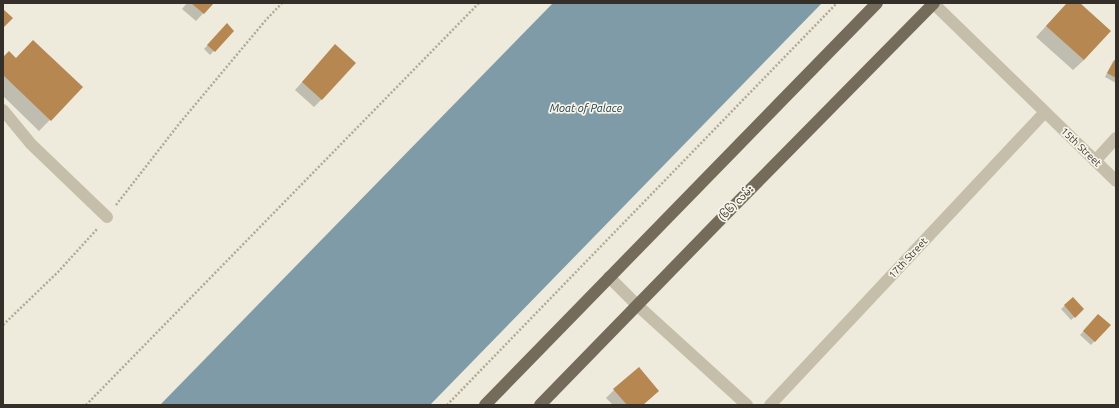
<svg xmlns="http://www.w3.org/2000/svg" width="1119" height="408" viewBox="0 0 1119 408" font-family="Ubuntu,'Noto Sans Myanmar',sans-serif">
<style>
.water{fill:#7f9ba8}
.shadow{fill:#0003}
.building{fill:#b78752}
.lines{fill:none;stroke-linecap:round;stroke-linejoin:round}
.path{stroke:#b1a994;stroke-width:2.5;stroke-dasharray:2 2;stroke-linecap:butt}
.street{stroke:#c5beaa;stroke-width:12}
.primary{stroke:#746b5b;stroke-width:12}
.labels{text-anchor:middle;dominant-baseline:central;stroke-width:3.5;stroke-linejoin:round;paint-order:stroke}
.street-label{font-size:10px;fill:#342f29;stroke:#f7f4e8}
.water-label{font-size:11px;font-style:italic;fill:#234050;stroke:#f7f4e8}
</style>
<rect width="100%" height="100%" fill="#efebdc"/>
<path class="water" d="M553 3H822L430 405H160Z"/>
<path class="shadow" d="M187 3H213L196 21 182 9Z
M1067 3H1079L1084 60 1073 70 1036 37Z
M227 25 233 31 210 55 204 49Z
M328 53 322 99 314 107 295 90Z
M3 58 16 59 82 87 39 131 3 96Z
M1116 59V83L1105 77 1113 61Z
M1073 298 1083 309 1071 320 1061 309Z
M1098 315 1109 325 1091 345 1080 335Z
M614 390 643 405H613L606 398Z"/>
<path class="building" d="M191 3H214L204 14Z
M1067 3H1080L1111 31 1084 60 1046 26Z
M3 9 13 18 3 28Z
M227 23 234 31 215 52 207 45Z
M33 40 83 87 51 121 3 75V57L9 51 16 58Z
M335 44 356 63 322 100 302 82Z
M1116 58V78L1107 73Z
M1073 297 1084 309 1075 318 1064 305Z
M1098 314 1111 325 1095 342 1083 331Z
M639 367 659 391 643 405H627L613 389Z"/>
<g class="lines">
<path class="path" d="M116 205 179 124 265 21 282 3
M3 325 58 272 98 228
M86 405 479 3
M447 405 837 3"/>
<path class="street" d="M933 3 1116 181
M3 110 31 144 107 217
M1095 161 1116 138
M609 277 637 305 747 405
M770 405 1045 112"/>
<path class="primary" d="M485 405 877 3
M540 405 725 215 934 3"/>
</g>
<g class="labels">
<g class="street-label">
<text transform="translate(1081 147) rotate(44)">15th Street</text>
<text transform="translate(736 203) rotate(-45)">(၆၆) လမ်း</text>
<text transform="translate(908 258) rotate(-47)">17th Street</text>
</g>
<g class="water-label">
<text x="586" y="108">Moat of Palace</text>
</g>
</g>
<rect width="1119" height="408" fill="none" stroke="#342f29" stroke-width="8"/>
</svg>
